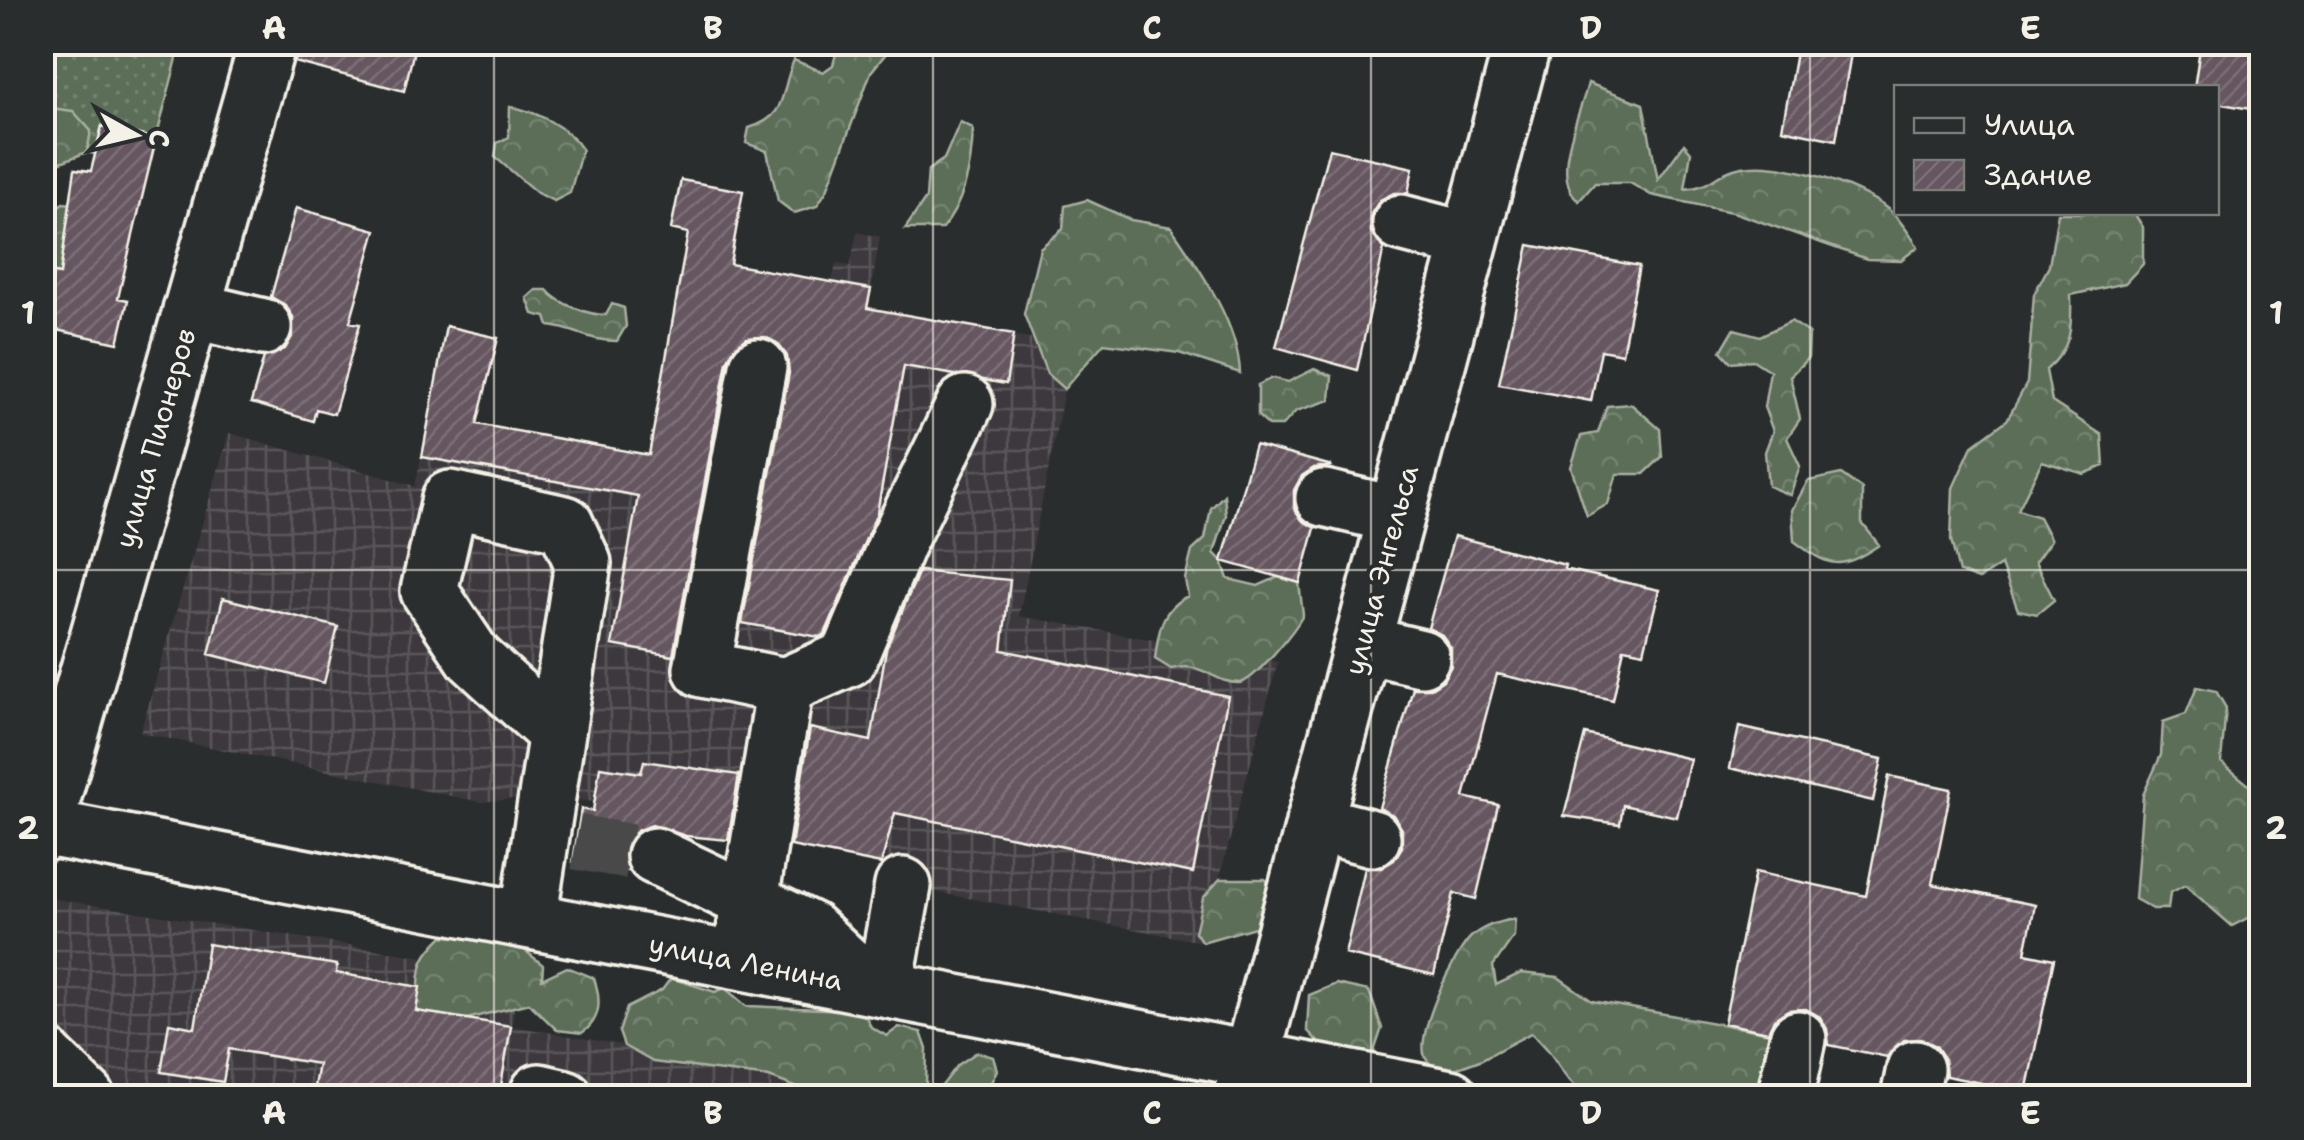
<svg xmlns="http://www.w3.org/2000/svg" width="2304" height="1140" viewBox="0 0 2304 1140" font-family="'Shantell Sans',sans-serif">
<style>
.industrial{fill:url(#industrial-grid)}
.grass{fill:url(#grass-dots);stroke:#a8b0a0;stroke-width:2.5}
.forest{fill:url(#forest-crowns);stroke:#a8b0a0;stroke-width:2.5}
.building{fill:url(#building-hatch);stroke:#f4f1e8;stroke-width:2.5}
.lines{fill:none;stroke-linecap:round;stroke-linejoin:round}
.minor-tunnel{stroke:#484a4a;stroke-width:55;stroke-dasharray:55 28;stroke-linecap:butt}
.minor-casing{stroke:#f4f1e8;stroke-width:62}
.minor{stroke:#2a2d2e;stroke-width:55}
.grid{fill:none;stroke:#f4f1e8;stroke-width:2.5;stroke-opacity:0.55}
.labels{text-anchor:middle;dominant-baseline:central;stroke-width:8;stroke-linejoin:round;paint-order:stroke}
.street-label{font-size:28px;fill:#f4f1e8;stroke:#2a2d2e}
.neatline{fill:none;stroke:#f4f1e8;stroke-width:4}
.grid-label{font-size:32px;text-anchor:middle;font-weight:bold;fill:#f4f1e8}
</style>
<defs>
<pattern id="industrial-grid" width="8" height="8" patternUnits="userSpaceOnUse" patternTransform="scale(2.5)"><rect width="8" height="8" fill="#3c393d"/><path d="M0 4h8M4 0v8" fill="none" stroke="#595659"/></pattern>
<pattern id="grass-dots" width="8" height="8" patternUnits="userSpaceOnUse" patternTransform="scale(2.5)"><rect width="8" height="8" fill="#5b6e58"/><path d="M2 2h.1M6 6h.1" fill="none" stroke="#738370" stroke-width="1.8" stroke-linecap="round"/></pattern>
<pattern id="forest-crowns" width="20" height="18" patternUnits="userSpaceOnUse" patternTransform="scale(2.5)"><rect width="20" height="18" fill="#5b6e58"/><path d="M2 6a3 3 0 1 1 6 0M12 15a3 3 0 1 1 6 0" fill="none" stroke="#738370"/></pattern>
<pattern id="building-hatch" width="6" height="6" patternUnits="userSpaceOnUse" patternTransform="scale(2.5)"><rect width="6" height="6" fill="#665660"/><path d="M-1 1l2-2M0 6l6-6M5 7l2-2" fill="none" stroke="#7c6f77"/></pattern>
</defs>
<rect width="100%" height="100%" fill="#2a2d2e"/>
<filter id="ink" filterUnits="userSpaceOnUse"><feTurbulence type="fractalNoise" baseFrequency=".01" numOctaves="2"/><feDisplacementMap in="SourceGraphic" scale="20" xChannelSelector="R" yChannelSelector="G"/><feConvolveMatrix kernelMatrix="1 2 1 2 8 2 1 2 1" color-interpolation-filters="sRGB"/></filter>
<g filter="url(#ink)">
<path class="industrial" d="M857 232 880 237 868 308 1073 346 1019 616 1278 662 1202 942 882 882 884 865 775 842 687 833 684 844 652 875 573 862 581 809 592 811 594 802 546 796 481 802 140 733 229 433 415 486 430 416 648 455 684 256 832 282 836 264 850 266Z
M49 898 519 972 512 1026 926 1097 43 1098 42 921Z"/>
<path class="grass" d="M43 43H181L156 139 102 126 95 154 43 142Z"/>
<path class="forest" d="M839 43H916L888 51 871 72 827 190 817 206 794 213 778 201 767 151 746 143 749 128C789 116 779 94 794 60L823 72 833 65Z
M1588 83 1643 104 1658 180 1684 144 1691 152 1685 189C1711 187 1714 175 1734 169 1775 157 1857 184 1889 210 1901 220 1910 235 1918 247L1901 260 1867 259 1736 213 1651 195 1630 183H1595L1579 201C1549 176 1580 116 1588 83Z
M43 107 73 111 91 131 87 152 43 169Z
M510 107C534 110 569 128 582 149L570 193 554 201 537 193 495 157 497 143 509 137Z
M960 122 973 128C972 163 966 201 942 229H905L926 198 928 170 944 159Z
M1087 200 1131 220 1171 227C1199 268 1238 322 1240 373L1179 353 1104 343 1064 389 1047 374 1024 314 1040 248 1063 229 1065 206Z
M63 203 82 205 112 285 43 271V217Z
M2058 213H2134L2143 227V264L2125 283 2071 295C2072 328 2072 348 2046 370L2052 402 2102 435 2104 466 2084 474 2042 461 2018 510 2039 517 2051 540 2035 562 2054 600 2037 614 2018 610 2001 565 1979 579 1959 572 1951 540 1953 488 1972 446 2007 420 2027 383 2034 294 2049 266Z
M536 290H547C558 304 589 315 606 315L612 304 624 308 626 326 617 341C587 341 577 329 549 326L546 317 533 314 527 298Z
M1791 321 1809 333 1808 358 1790 376 1800 419 1787 438 1800 466 1790 495 1768 486 1765 452 1773 431 1764 407 1770 371 1753 360 1731 362 1721 351 1734 329 1760 336Z
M1314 369 1332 376 1330 400 1296 411 1282 426H1269L1258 416V385L1272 378 1288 382Z
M1631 404 1660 429 1662 457 1644 474H1617L1608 504 1587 516 1571 467 1581 436 1598 433 1607 406Z
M1841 474 1862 489V523L1879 545C1840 571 1830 568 1794 541L1792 510 1808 481Z
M1224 495 1226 515 1214 553 1222 561 1228 579 1258 586 1278 577 1299 583 1303 615C1295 630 1253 683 1239 683 1212 683 1205 661 1171 669L1155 659C1158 632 1161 608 1188 596L1185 579 1192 551 1205 539 1211 508Z
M2197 687 2216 691 2226 708 2221 762 2261 795V911L2232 926 2185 885 2170 893 2168 909H2153L2135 899 2143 795 2161 755 2163 722 2186 714Z
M1220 879H1265L1277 891 1262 925 1202 942 1195 932 1203 898Z
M1515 919 1514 936 1493 966 1496 985 1521 973 1558 977 1592 1001 1787 1036 1802 1097H1590C1558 1078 1560 1056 1531 1033L1480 1060 1441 1074C1436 1069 1428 1063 1425 1057 1415 1035 1454 952 1472 936 1484 926 1500 921 1515 919Z
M443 936 511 939 543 965 542 979 567 967 594 978C601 999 602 1019 582 1033L557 1030 529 1003 467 1019 416 1011C423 972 412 965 443 936Z
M671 978 715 992 725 988 746 1006 850 1010 865 1015 871 1027 887 1036 899 1027 921 1032 927 1049 926 1085 941 1087 958 1065 977 1052 993 1057 997 1070 984 1097H843L806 1091 769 1077 653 1062 624 1046 619 1032 627 1008 662 990Z
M1336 984 1369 991 1382 1028 1370 1063 1332 1057 1307 1030 1309 995Z"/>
<path class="building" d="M298 42H416L404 91 295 62Z
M1798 42H1853L1836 140 1782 129Z
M2201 42H2262V111L2216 103V88H2194Z
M102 126 156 139 118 298 128 300 118 343 42 327V271L60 274 75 169 91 171Z
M1329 149 1413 168 1408 193H1394L1380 200 1371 214V232L1384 248 1357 370 1276 347Z
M681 180 743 191 730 264 871 289 867 308 1014 334 1006 384 904 366 877 513 825 634 819 637 742 623 789 373 787 356 777 343 765 337 747 338 734 348 727 361 673 656 612 645 638 496 422 457 446 326 498 338 477 424 649 455 688 233 671 229Z
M296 208 376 230 350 322 360 324 334 414 316 409 313 421 251 403 264 357 285 349 293 335V317L285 305 271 297Z
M1529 245 1639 266 1622 354 1601 350 1591 401 1499 384Z
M1255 445 1332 466 1314 468 1302 476 1294 490V508L1302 520 1315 528 1300 583 1222 561Z
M1454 536 1565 565 1564 569 1659 590 1644 652 1624 648 1613 700 1497 674 1464 797 1498 805 1476 899 1454 893 1434 975 1345 954 1365 868H1381L1394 860 1402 847V829L1393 815 1379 808 1413 688H1431L1443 680 1451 666V648L1442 635 1428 628Z
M919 571 1010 580 1002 650 1228 696 1193 873 895 813 881 864 791 846 810 728 871 741 886 649Z
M223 598 338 627 324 683 209 654Z
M1739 727 1882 759 1873 801 1730 768Z
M1585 734 1690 759 1677 817 1623 805 1620 824 1564 816Z
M644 761 739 775 728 840 686 836 652 825 638 830 627 842 624 857 628 871 573 862 581 809 593 811 600 767 641 773Z
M1889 776 1951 789 1932 884 2035 905 2025 953 2054 959 2026 1092 1946 1076 1944 1058 1936 1046 1922 1039 1904 1040 1887 1057 1829 1045 1827 1029 1820 1017 1806 1009 1788 1010 1774 1019 1768 1032 1724 1023 1755 872 1866 896Z
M208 944 337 965 336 973 420 987 416 1011 511 1026 499 1098H312L318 1064 229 1049 223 1082 161 1072 169 1023 195 1028Z"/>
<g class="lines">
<path class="minor-tunnel" d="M576 842 655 856"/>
<defs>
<path id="minor" d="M1401 223 1470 241
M191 310 263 327
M1324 498 1396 515
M1362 644 1421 658
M785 686 849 658 897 543 965 404
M1314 823 1372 838
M42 827 1450 1098
M42 834 268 42
M655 856 810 930 870 986
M528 920 583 563 565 524 450 499 429 591 474 658 556 733
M740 961 785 686 702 669 758 367
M884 989 903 886
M42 1054 87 1098
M539 1092 565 1098
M1241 1098 1523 42
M1785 1098 1798 1039
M1909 1098 1915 1069"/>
</defs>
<use href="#minor" class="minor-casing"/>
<use href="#minor" class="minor"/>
</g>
</g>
<path class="grid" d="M494 42V1098M933 42V1098M1371 42V1098M1810 42V1098M42 570H2262"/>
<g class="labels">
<g class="street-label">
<text transform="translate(155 438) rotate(-74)">улица Пионеров</text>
<text transform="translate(1381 570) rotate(-75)">улица Энгельса</text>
<text transform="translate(746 962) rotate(11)">улица Ленина</text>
</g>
</g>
<rect width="2304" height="1140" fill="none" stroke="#2a2d2e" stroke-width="110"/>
<rect x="1894" y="85" width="325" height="130" fill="#2a2d2e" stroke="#7b7b78" stroke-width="2.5"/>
<rect x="1914" y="118" width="50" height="15" fill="#2a2d2e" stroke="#7b7b78" stroke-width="2.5"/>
<text x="1984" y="135" font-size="30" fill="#f4f1e8">Улица</text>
<rect x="1914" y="160" width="50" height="30" fill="url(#building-hatch)" stroke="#7b7b78" stroke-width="2.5"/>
<text x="1984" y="185" font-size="30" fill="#f4f1e8">Здание</text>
<g transform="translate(135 135) rotate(98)" stroke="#2a2d2e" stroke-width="8" paint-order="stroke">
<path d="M0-8L18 38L0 25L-18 38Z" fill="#f4f1e8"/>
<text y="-15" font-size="28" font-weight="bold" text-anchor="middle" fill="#f4f1e8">С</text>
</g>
<rect x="55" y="55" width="2194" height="1030" class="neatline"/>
<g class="grid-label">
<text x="274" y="39">A</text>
<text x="713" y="39">B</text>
<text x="1152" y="39">C</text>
<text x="1591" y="39">D</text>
<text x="2030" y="39">E</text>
<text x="28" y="324">1</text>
<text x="2276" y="324">1</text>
<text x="28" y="839">2</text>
<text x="2276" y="839">2</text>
<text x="274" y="1124">A</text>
<text x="713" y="1124">B</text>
<text x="1152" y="1124">C</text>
<text x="1591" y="1124">D</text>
<text x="2030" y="1124">E</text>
</g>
</svg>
